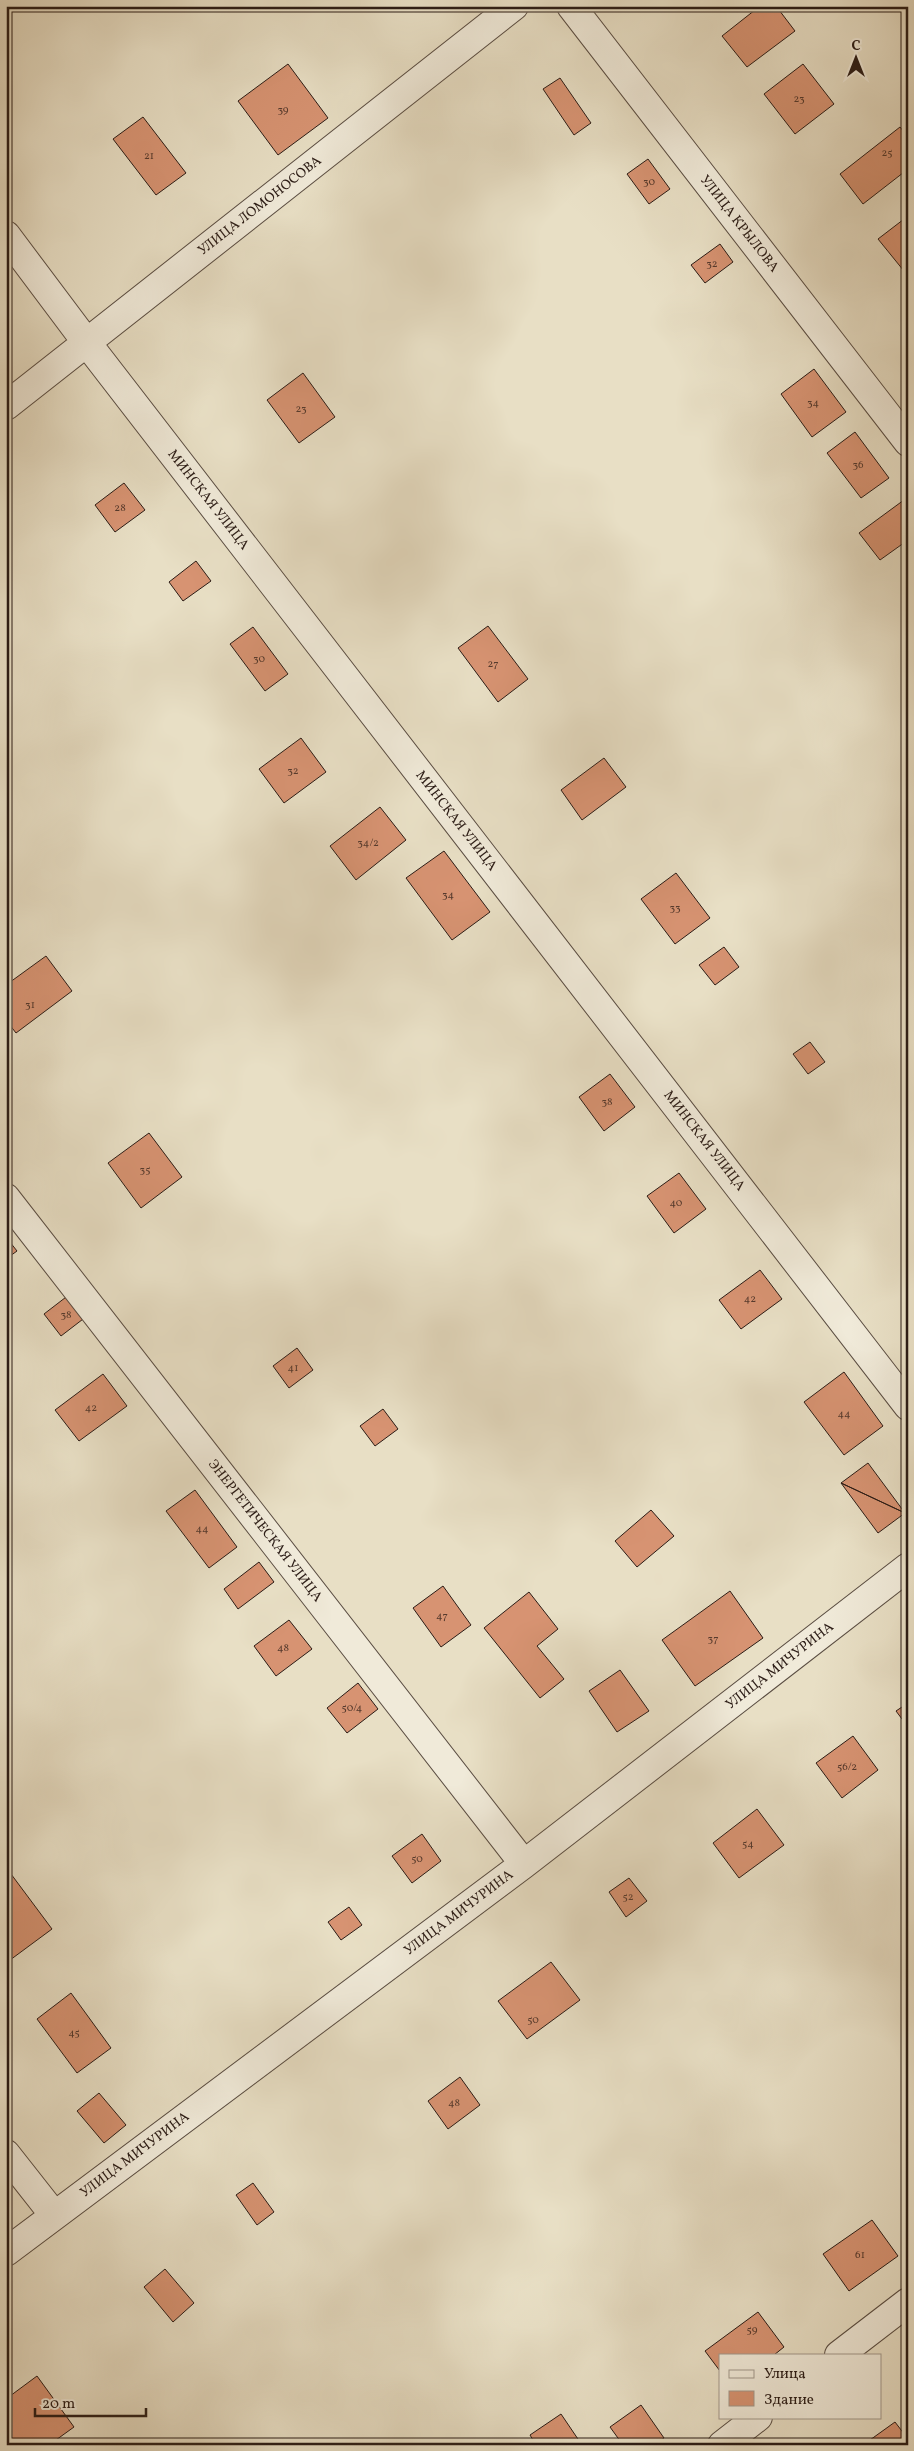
<svg xmlns="http://www.w3.org/2000/svg" width="914" height="2451" viewBox="0 0 914 2451" font-family="Vollkorn,serif">
<style>
.building{fill:#d79372;stroke:#2b1c16}
.lines{fill:none;stroke-linecap:round;stroke-linejoin:round}
.street-casing{stroke:#5a4d42;stroke-width:30}
.street{stroke:#f0ead9;stroke-width:28}
.labels{text-anchor:middle;dominant-baseline:central;stroke-width:4;stroke-linejoin:round;paint-order:stroke}
.number-label{font-size:11px;fill:#563a2d}
.street-label{font-size:14px;fill:#2b1c16;stroke:#f0ead9}
</style>
<rect width="100%" height="100%" fill="#e8dfc5"/>
<filter id="stains"><feTurbulence type="fractalNoise" baseFrequency=".004" numOctaves="4"/><feColorMatrix values="0 0 0 0 .2 0 0 0 0 .09 0 0 0 0 .02 0 0 0 .5 -.17"/></filter>
<radialGradient id="worn" r=".72"><stop offset=".6" stop-color="#630" stop-opacity="0"/><stop offset="1" stop-color="#630" stop-opacity=".3"/></radialGradient>
<path class="building" d="M760 6H776L795 31 747 67 722 36Z
M288 64 328 118 278 155 238 101Z
M803 64 834 104 795 134 764 94Z
M560 78 591 123 574 135 543 89Z
M143 117 186 173 156 195 113 139Z
M900 127 908 137V169L863 204 840 174Z
M648 159 670 189 649 204 627 174Z
M908 216V276L878 239Z
M720 244 733 262 705 283 691 265Z
M814 369 846 412 812 437 781 394Z
M303 373 335 417 299 443 267 400Z
M855 432 889 478 861 498 827 453Z
M124 483 145 510 115 532 95 505Z
M908 497V540L880 560 859 533Z
M196 561 211 581 183 601 169 582Z
M488 626 528 679 498 702 458 648Z
M253 627 288 674 265 691 230 644Z
M301 738 326 772 284 803 259 769Z
M604 758 626 787 582 820 561 790Z
M380 807 406 840 356 880 330 846Z
M444 851 490 912 452 940 406 878Z
M676 873 710 918 675 944 641 899Z
M724 947 739 967 715 985 699 965Z
M46 956 72 991 16 1033 6 1020V985Z
M810 1042 825 1062 808 1074 793 1054Z
M610 1074 635 1107 604 1131 579 1097Z
M149 1133 182 1177 141 1208 108 1163Z
M679 1173 706 1209 674 1233 647 1196Z
M6 1237 17 1251 6 1259Z
M760 1270 782 1299 741 1329 719 1300Z
M70 1294 87 1316 61 1336 44 1314Z
M297 1348 313 1370 289 1388 273 1366Z
M844 1372 883 1426 844 1455 804 1402Z
M103 1374 127 1406 79 1441 55 1410Z
M383 1409 398 1429 375 1446 360 1426Z
M868 1463 905 1513 841 1483Z
M841 1483 905 1513 878 1533Z
M195 1490 237 1547 209 1568 166 1511Z
M651 1510 674 1536 637 1567 615 1541Z
M259 1562 274 1582 238 1609 224 1589Z
M443 1586 471 1625 441 1647 413 1608Z
M730 1591 763 1638 695 1686 662 1640Z
M529 1592 558 1629 537 1646 564 1679 540 1698 484 1628Z
M289 1620 312 1649 276 1676 254 1646Z
M620 1670 649 1711 617 1732 589 1691Z
M358 1683 378 1709 347 1733 327 1708Z
M908 1703V1727L896 1711Z
M853 1736 878 1770 842 1798 816 1763Z
M757 1809 784 1845 739 1878 713 1843Z
M422 1834 441 1861 412 1883 392 1856Z
M11 1874 52 1929 6 1963V1877Z
M629 1878 647 1901 626 1917 609 1892Z
M349 1907 362 1925 341 1940 328 1922Z
M551 1962 580 2000 527 2039 498 2001Z
M71 1993 111 2048 77 2073 37 2019Z
M460 2077 480 2105 448 2129 428 2101Z
M99 2093 126 2125 104 2143 77 2111Z
M253 2183 274 2212 257 2225 236 2195Z
M872 2220 898 2256 849 2291 823 2254Z
M165 2269 194 2303 173 2322 144 2287Z
M758 2312 784 2347 774 2355H720V2371L705 2351Z
M37 2376 74 2427 49 2445H11L6 2438V2399Z
M641 2405 664 2438 654 2445H623L610 2427Z
M561 2414 582 2445H536L530 2435Z
M895 2422 908 2439V2445H863Z"/>
<g class="lines">
<defs>
<path id="street" d="M571 6 908 442
M6 235 87 343 908 1406
M6 406 514 6
M6 1198 524 1864
M6 2154 54 2215
M6 2252 524 1864 908 1567
M839 2355 908 2302
M722 2445 758 2417"/>
</defs>
<use href="#street" class="street-casing"/>
<use href="#street" class="street"/>
</g>
<g class="labels">
<g class="number-label">
<text x="799" y="99">23</text>
<text x="283" y="110">39</text>
<text x="887" y="153">25</text>
<text x="149" y="156">21</text>
<text x="649" y="182">30</text>
<text x="712" y="264">32</text>
<text x="813" y="403">34</text>
<text x="301" y="409">23</text>
<text x="858" y="465">36</text>
<text x="120" y="508">28</text>
<text x="259" y="659">30</text>
<text x="493" y="664">27</text>
<text x="293" y="771">32</text>
<text x="368" y="843">34/2</text>
<text x="448" y="895">34</text>
<text x="675" y="908">33</text>
<text x="30" y="1005">31</text>
<text x="607" y="1102">38</text>
<text x="145" y="1170">35</text>
<text x="676" y="1203">40</text>
<text x="750" y="1299">42</text>
<text x="66" y="1315">38</text>
<text x="293" y="1368">41</text>
<text x="91" y="1408">42</text>
<text x="844" y="1414">44</text>
<text x="202" y="1529">44</text>
<text x="442" y="1616">47</text>
<text x="713" y="1639">37</text>
<text x="283" y="1648">48</text>
<text x="352" y="1708">50/4</text>
<text x="847" y="1767">56/2</text>
<text x="748" y="1844">54</text>
<text x="417" y="1859">50</text>
<text x="628" y="1897">52</text>
<text x="533" y="2020">50</text>
<text x="74" y="2033">45</text>
<text x="454" y="2103">48</text>
<text x="860" y="2255">61</text>
<text x="752" y="2330">59</text>
</g>
<g class="street-label">
<text transform="translate(260 206) rotate(-38)">УЛИЦА ЛОМОНОСОВА</text>
<text transform="translate(739 224) rotate(52)">УЛИЦА КРЫЛОВА</text>
<text transform="translate(208 500) rotate(52)">МИНСКАЯ УЛИЦА</text>
<text transform="translate(456 821) rotate(52)">МИНСКАЯ УЛИЦА</text>
<text transform="translate(704 1141) rotate(52)">МИНСКАЯ УЛИЦА</text>
<text transform="translate(265 1531) rotate(52)">ЭНЕРГЕТИЧЕСКАЯ УЛИЦА</text>
<text transform="translate(780 1666) rotate(-38)">УЛИЦА МИЧУРИНА</text>
<text transform="translate(459 1913) rotate(-37)">УЛИЦА МИЧУРИНА</text>
<text transform="translate(135 2155) rotate(-37)">УЛИЦА МИЧУРИНА</text>
</g>
</g>
<rect width="914" height="2451" fill="none" stroke="#e8dfc5" stroke-width="25"/>
<rect x="8" y="8" width="899" height="2436" fill="none" stroke="#2b1c16" stroke-width="2.5"/>
<rect x="12" y="12" width="889" height="2426" fill="none" stroke="#2b1c16"/>
<rect x="719" y="2354" width="162" height="65" fill="#f0ead9" stroke="#a1988b"/>
<rect x="729" y="2370" width="25" height="8" fill="#f0ead9" stroke="#a1988b"/>
<text x="764" y="2378" font-size="15" fill="#2b1c16">Улица</text>
<rect x="729" y="2391" width="25" height="15" fill="#d79372" stroke="#a1988b"/>
<text x="764" y="2404" font-size="15" fill="#2b1c16">Здание</text>
<g transform="translate(856 58)" stroke="#f0ead9" stroke-width="4" paint-order="stroke">
<path d="M0-4L9 19L0 12L-9 19Z" fill="#2b1c16"/>
<text y="-8" font-size="14" font-weight="bold" text-anchor="middle" fill="#2b1c16">С</text>
</g>
<path d="M35 2408v8h111v-8" fill="none" stroke="#2b1c16" stroke-width="2.5"/>
<text x="42" y="2408" font-size="15" fill="#2b1c16" stroke="#f0ead9" stroke-width="4" paint-order="stroke">20 m</text>
<rect width="100%" height="100%" filter="url(#stains)"/>
<rect width="100%" height="100%" fill="url(#worn)"/>
</svg>
